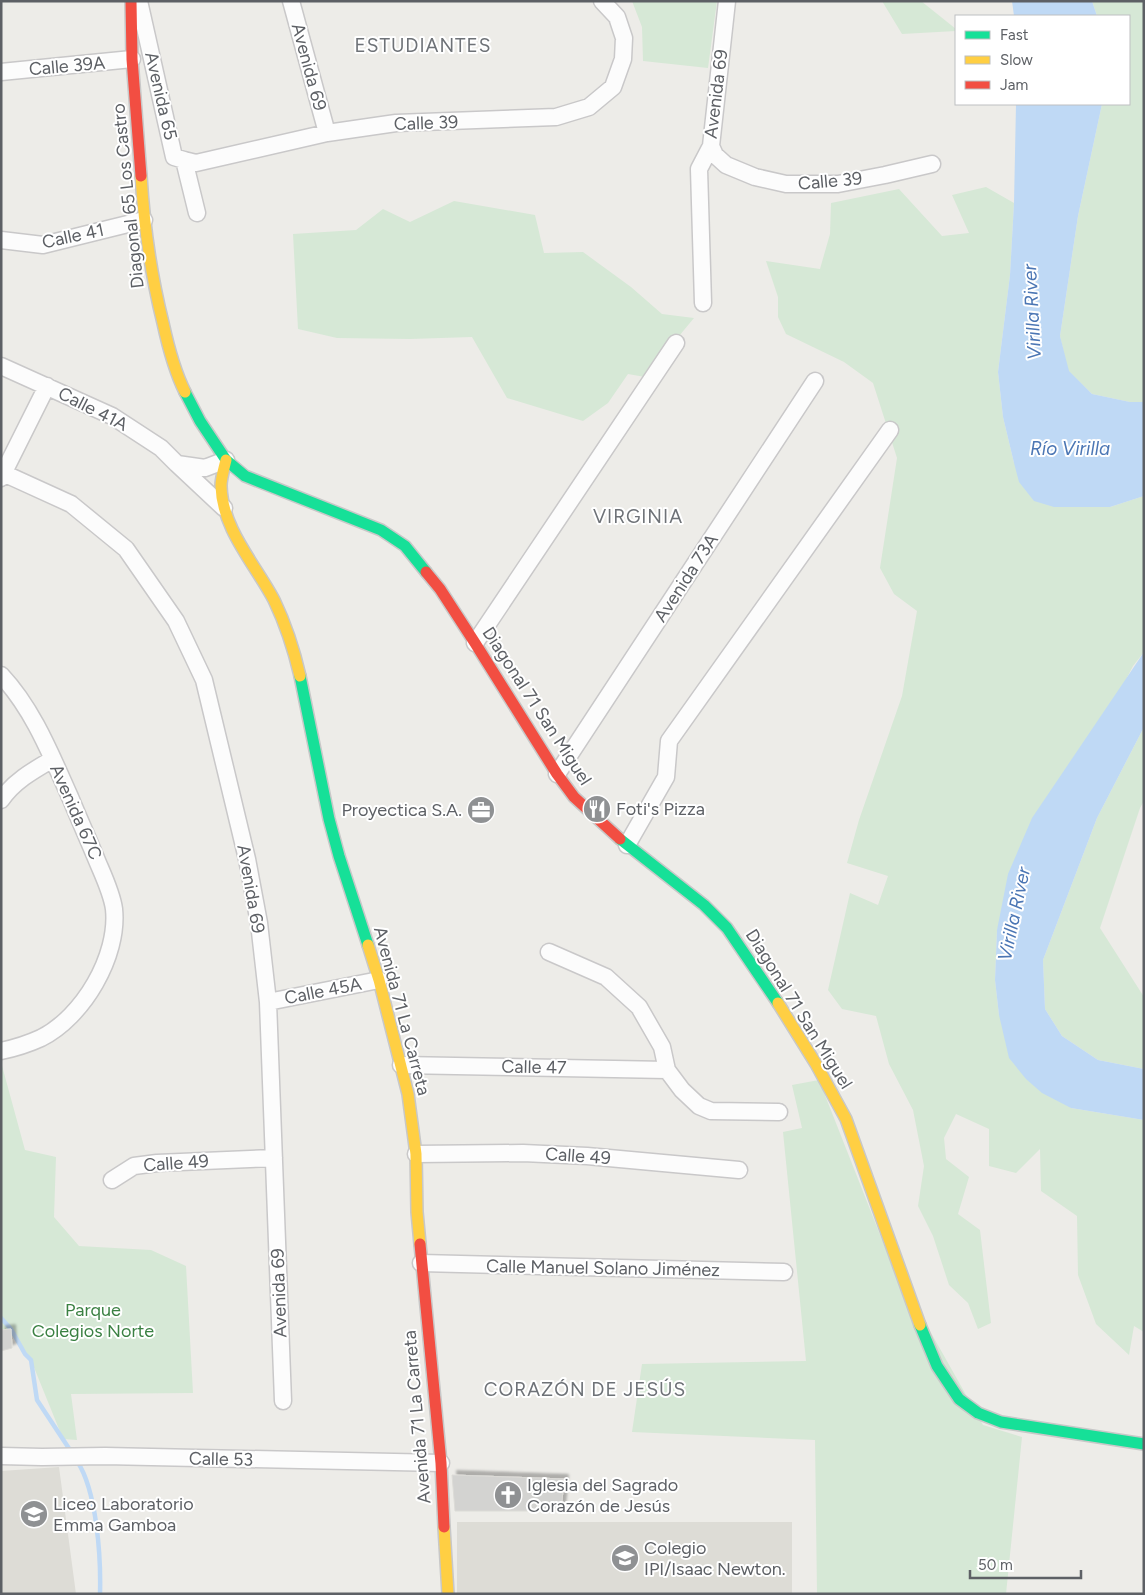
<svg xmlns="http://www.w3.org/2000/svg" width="1145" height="1595" viewBox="0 0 1145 1595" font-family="Figtree,sans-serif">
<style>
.education{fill:#dddcd6}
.green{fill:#d6e8d6}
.water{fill:#bfd9f5}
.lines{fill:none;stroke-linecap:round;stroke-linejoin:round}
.stream{stroke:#bfd9f5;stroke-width:4.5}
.building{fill:#d3d3d1;stroke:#dcdbd7;filter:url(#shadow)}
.street-casing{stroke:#c9c8c9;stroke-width:19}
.fast-casing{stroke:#c8c8c8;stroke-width:14}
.slow-casing{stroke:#c8c8c8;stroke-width:14}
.jam-casing{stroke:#c8c8c8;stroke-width:14}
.street{stroke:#fcfcfc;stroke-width:16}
.fast{stroke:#16e098;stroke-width:11}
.slow{stroke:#ffcf43;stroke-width:11}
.jam{stroke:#f24e42;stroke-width:11}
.labels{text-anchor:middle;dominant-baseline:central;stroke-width:4;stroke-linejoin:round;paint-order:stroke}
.street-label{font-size:18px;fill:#5d6065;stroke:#fff}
.poi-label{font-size:18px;fill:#5d6065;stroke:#fff;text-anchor:start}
.park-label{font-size:18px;fill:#3a8042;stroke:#fff}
.neighbourhood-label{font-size:19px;letter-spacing:1px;fill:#6e7277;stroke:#fff}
.water-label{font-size:19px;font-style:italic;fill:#4b76b4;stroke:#fff}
</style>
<defs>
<filter id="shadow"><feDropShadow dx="4.5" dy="-4.5" stdDeviation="1" flood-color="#0004"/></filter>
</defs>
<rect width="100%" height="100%" fill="#edece8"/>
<path class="education" d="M59 1467 76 1594H1V1471Z
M457 1522H792V1594H457Z"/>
<path class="green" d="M632 1H717L708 68 643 61 642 27Z
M882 1H921L956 29V31L902 34Z
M1092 1H1144V402H1130L1092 394 1068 371 1060 336 1078 216 1102 104H1129V16H1097Z
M986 187 1014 203 1010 275 998 372 1003 417 1014 463 1110 507 1144 496V652L1133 666 997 930 995 980 999 1015 1071 1108 1144 1120V1332L1134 1326 1129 1355 1096 1324 1078 1275 1077 1216 1041 1191 1040 1149 1016 1173 989 1166V1129L956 1114 944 1138 946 1159 969 1177 958 1214 980 1230 991 1323 978 1329 968 1303 949 1285 933 1236 918 1206 924 1166 913 1110 889 1064 876 1016 842 1009 828 990 850 893 878 905 888 876 847 863 859 820 902 696 917 611 894 594 880 568 897 458 873 383 844 362 786 334 778 317V297L766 261 820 269 830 234 831 203 899 189 942 236 969 233 952 195Z
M454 201 535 215 544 253 583 252 631 287 662 314 694 318 645 377 628 374 608 403 583 421 507 398 472 337 410 339 337 338 298 329 293 234 356 230 383 209 410 222Z
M1144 727V801L1140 808 1100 928 1144 997V1069L1098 1060 1062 1036 1045 1009 1043 960 1097 818Z
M1 1062 25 1150 56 1157 54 1217 79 1246 151 1250 186 1266 193 1393 71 1394 77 1440 63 1439 31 1360 11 1329 1 1330Z
M819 1080 890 1260 983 1425 1022 1437 1006 1594H817L815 1440 632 1432 642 1364 806 1361 783 1132 802 1128 792 1085Z"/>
<path class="water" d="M1012 1H1092L1097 16H1014Z
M1016 104H1102L1078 216 1060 336 1069 371 1092 394 1130 402H1144V496L1110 507H1054L1034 501 1019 482 1014 463 1003 417 998 372 1010 275 1014 203Z
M1144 652V727L1097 818 1043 960 1045 1009 1062 1036 1098 1060 1144 1069V1120L1071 1108 1042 1093 1026 1079 1009 1058 999 1015 995 980 997 930 1008 874 1032 818Z"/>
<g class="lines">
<path class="stream" d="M1 1318 11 1329 25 1354 31 1360 37 1400 72 1453
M77 1461C97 1491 101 1558 100 1594"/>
</g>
<path class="building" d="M11 1329 12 1348 1 1351V1330Z
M452 1475 564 1479 561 1511H455Z"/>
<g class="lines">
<defs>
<path id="street" d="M139 1 174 157 184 160 197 213
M291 1 327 133
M1 72 132 59
M711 146 715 155 726 165 755 177 786 184H838L885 175 932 164
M184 160 196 163 327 133 396 123 556 117 589 107 613 87 623 59 624 38 617 17 602 1
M1 240 43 245 144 220
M703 303 699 169 711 146 727 1
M1 366 112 416 161 448 177 464 224 508
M177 464 205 468 226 460
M3 473 71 504 126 549 176 621 204 680 247 859 259 923 268 1002 283 1401
M1 478 47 386
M475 643 676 343
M1 675C33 709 51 755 70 797 79 819 89 841 98 863 104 877 112 894 114 909 119 956 83 1017 41 1038 28 1044 15 1048 1 1051
M557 774 815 381
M1 800C14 781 34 770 53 759
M627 845 666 777 669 741 890 430
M549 952 606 977 639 1007 662 1047 667 1070 682 1090 699 1106 711 1111 779 1112
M268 1002 379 980
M401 1065 667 1070
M416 1154 523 1153 587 1156 739 1170
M112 1180 134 1166 157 1163 274 1158
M421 1263 784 1272
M1 1456 42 1457 105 1456 441 1463"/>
<path id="fast" d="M185 392 200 421 226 460 245 476 381 530 405 546 426 572
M300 676 329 819 339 856 368 945
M620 839 704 905 727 928 778 1003
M920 1325 937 1366 959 1399 978 1413 1001 1422 1144 1444"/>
<path id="slow" d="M141 176C144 225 151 275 163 323 168 346 174 370 185 392
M226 460C224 468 221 478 221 486 222 529 255 564 274 600 286 625 294 650 300 676
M368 945 379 980 408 1094 416 1154 417 1212 420 1244
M778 1003 816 1064 846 1119 920 1325
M444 1527 448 1594"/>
<path id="jam" d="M131 1 132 59 141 176
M426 572 440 589 475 643 557 774 574 797 620 839
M420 1244 441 1463 444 1527"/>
</defs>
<use href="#street" class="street-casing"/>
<use href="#fast" class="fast-casing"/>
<use href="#slow" class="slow-casing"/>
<use href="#jam" class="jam-casing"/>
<use href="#street" class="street"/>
<use href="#fast" class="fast"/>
<use href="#slow" class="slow"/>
<use href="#jam" class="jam"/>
</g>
<defs>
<symbol id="restaurant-disc" viewBox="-11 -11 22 22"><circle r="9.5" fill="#8f9193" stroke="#fff"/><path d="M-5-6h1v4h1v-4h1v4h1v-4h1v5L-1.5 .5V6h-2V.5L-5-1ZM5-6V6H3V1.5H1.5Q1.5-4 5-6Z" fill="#fff"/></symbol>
<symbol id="office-disc" viewBox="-11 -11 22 22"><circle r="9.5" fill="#8f9193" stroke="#fff"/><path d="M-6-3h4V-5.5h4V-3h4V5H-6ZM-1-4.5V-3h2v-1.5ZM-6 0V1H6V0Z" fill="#fff"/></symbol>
<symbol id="church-disc" viewBox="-11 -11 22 22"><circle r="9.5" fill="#8f9193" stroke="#fff"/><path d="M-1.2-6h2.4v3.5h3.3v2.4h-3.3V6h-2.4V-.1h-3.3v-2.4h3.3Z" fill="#fff"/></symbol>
<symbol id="school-disc" viewBox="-11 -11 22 22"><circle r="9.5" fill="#8f9193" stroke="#fff"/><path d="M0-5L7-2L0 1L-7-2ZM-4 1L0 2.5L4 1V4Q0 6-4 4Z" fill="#fff"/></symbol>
</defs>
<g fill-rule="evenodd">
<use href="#restaurant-disc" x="581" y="793" width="32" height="32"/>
<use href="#office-disc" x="465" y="794" width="32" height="32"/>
<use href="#church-disc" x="492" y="1479" width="32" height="32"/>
<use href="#school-disc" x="18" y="1498" width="32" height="32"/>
<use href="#school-disc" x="609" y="1542" width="32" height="32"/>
</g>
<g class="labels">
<g class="street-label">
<text transform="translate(67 66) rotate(-5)">Calle 39A</text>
<text transform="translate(309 67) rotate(75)">Avenida 69</text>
<text transform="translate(716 94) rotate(-83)">Avenida 69</text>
<text transform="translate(161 96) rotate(77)">Avenida 65</text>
<text transform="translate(426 123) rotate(-2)">Calle 39</text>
<text transform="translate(830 181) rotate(-5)">Calle 39</text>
<text transform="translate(128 196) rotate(-96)">Diagonal 65 Los Castro</text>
<text transform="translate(73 236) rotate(-12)">Calle 41</text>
<text transform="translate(93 409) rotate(27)">Calle 41A</text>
<text transform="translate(686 578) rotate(-57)">Avenida 73A</text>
<text transform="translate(537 706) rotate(57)">Diagonal 71 San Miguel</text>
<text transform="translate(76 812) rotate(66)">Avenida 67C</text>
<text transform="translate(251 889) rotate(80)">Avenida 69</text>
<text transform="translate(323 991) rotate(-11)">Calle 45A</text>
<text transform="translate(799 1009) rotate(58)">Diagonal 71 San Miguel</text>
<text transform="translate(402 1011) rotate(75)">Avenida 71 La Carreta</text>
<text transform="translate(534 1067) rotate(1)">Calle 47</text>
<text transform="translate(578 1156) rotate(4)">Calle 49</text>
<text transform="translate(176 1163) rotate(-4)">Calle 49</text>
<text transform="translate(603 1268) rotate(1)">Calle Manuel Solano Jiménez</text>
<text transform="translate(279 1293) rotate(-92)">Avenida 69</text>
<text transform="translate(417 1417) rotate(-95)">Avenida 71 La Carreta</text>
<text transform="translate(221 1459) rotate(1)">Calle 53</text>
</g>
<g class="poi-label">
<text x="616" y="809">Foti's Pizza</text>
<text x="462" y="810" text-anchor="end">Proyectica S.A.</text>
<text x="527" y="1485">Iglesia del Sagrado<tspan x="527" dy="21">Corazón de Jesús</tspan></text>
<text x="53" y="1504">Liceo Laboratorio<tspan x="53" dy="21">Emma Gamboa</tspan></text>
<text x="644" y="1548">Colegio<tspan x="644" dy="21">IPI/Isaac Newton.</tspan></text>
</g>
<g class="park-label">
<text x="93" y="1310">Parque<tspan x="93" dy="21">Colegios Norte</tspan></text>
</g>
<g class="neighbourhood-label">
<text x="423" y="45">ESTUDIANTES</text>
<text x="638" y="516">VIRGINIA</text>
<text x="585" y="1389">CORAZÓN DE JESÚS</text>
</g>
<g class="water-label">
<text transform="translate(1032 312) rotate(-93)">Virilla River</text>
<text x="1070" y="448">Río Virilla</text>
<text transform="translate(1014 914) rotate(-78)">Virilla River</text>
</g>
</g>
<rect width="1145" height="1595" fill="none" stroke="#5d6065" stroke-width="5"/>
<rect x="955" y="15" width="175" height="90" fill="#ffffff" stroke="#bebfc1"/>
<rect x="965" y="31" width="25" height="8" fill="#16e098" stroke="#bebfc1"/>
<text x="1000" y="40" font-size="15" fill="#5d6065">Fast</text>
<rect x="965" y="56" width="25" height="8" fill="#ffcf43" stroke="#bebfc1"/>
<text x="1000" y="65" font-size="15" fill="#5d6065">Slow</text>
<rect x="965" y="81" width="25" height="8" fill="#f24e42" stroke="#bebfc1"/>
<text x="1000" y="90" font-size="15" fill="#5d6065">Jam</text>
<path d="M970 1570v8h111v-8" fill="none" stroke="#5d6065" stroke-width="2.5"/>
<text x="978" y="1570" font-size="15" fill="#5d6065" stroke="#ffffff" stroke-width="4" paint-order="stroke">50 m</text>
</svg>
